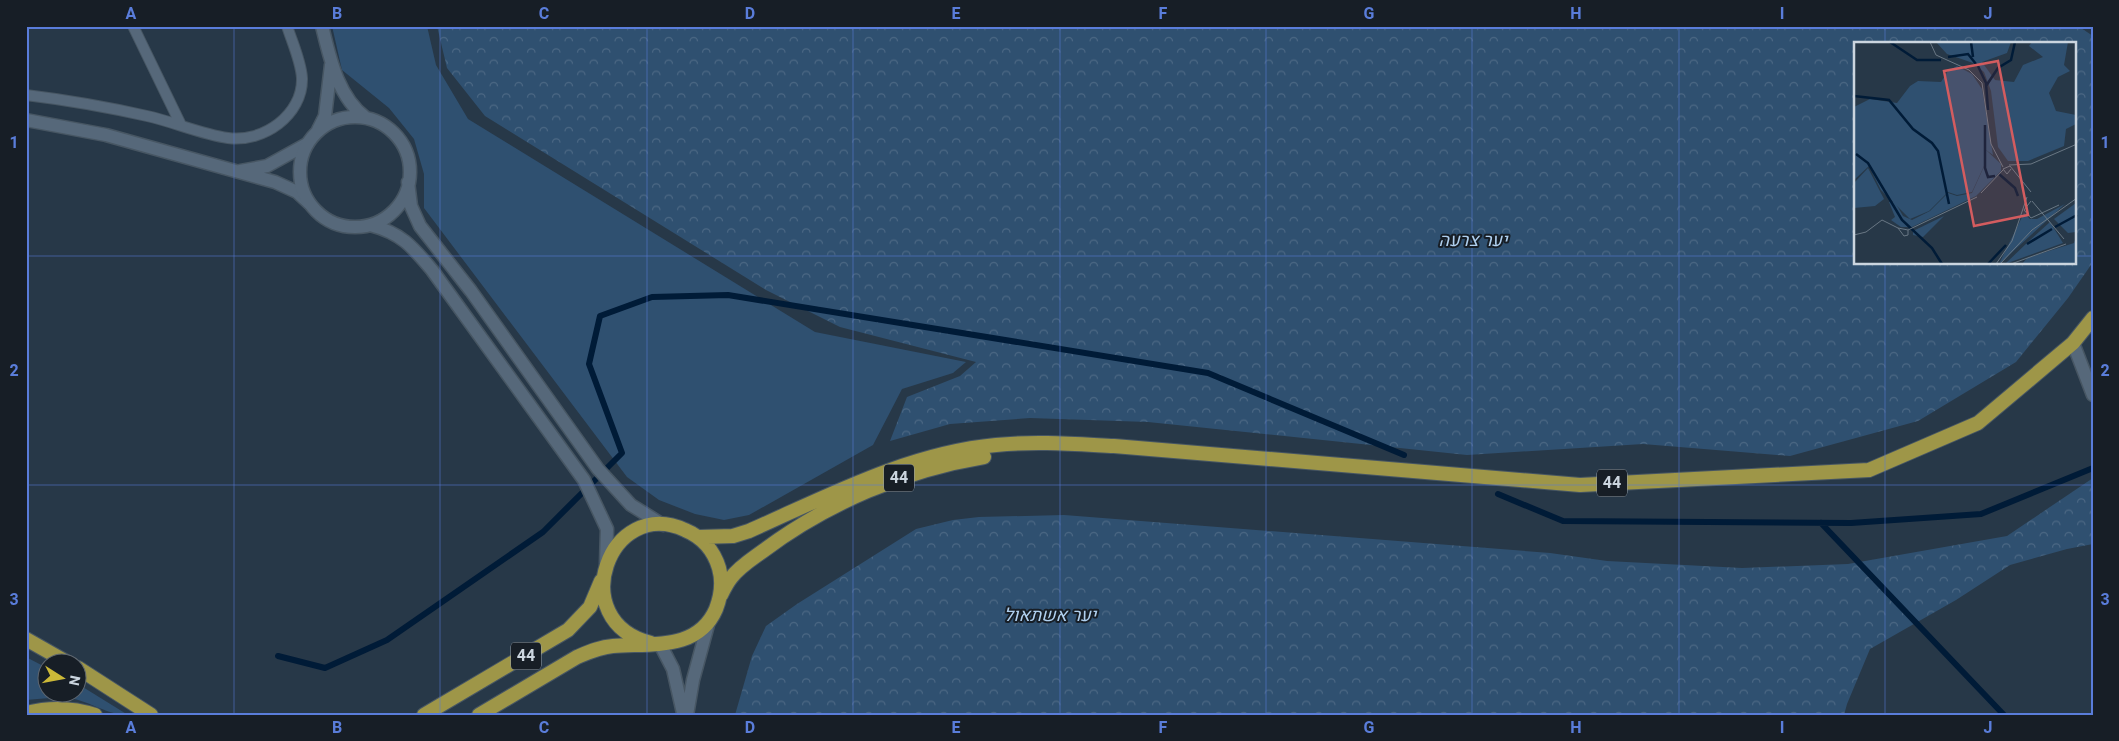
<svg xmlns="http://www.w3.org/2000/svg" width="2119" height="741" viewBox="0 0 2119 741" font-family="Georgia,Heebo,serif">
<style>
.grass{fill:#2f5070}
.forest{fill:url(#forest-crowns);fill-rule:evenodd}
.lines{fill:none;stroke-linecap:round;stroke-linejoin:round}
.stream{stroke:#001b37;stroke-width:6}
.service-casing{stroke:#475663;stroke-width:12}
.minor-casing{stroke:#475663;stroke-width:15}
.tertiary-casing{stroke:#475663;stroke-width:15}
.trunk-casing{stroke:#475663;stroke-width:16}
.service{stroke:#56687a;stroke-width:10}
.minor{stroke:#56687a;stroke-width:12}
.tertiary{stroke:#56687a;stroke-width:12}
.trunk{stroke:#9e9648;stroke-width:14}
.grid{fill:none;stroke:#5a7dda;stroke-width:1;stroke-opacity:0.55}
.labels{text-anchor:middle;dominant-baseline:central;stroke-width:4;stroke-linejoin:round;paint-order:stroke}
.shield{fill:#171e26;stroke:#959ea8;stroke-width:1}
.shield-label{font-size:16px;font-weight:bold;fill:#cbd5df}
.park-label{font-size:18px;font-style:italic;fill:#b0d0ef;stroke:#171e26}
.inset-river{fill:none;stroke:#001b37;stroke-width:2.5}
.inset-road{fill:none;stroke:#697784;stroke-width:1}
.view{fill:#d35c5f;fill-opacity:0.15;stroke:#d35c5f;stroke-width:2.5}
.inset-edge{fill:none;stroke:#cbd5df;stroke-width:2.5}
.neatline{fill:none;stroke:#5a7dda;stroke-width:2}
.grid-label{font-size:16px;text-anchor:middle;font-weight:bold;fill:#5a7dda}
</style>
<defs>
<pattern id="forest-crowns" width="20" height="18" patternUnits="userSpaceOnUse" patternTransform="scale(1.25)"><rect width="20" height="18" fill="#2f5070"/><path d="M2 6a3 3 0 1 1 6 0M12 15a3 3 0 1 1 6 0" fill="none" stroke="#4c6884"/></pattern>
</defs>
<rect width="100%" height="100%" fill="#273848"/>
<path class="grass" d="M332 26H427L436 65 468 119 815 332 966 362 953 373 902 389 873 445 749 515 724 520 695 514 659 500 627 477 424 208V174L414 139 389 108 342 70Z
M26 657 47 668 48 694H78V684L128 715C107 715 90 701 69 698 55 697 40 699 26 700Z"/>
<path class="forest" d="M437 26H2078L2093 36V262L2068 298 2016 362 1918 421 1790 456 1643 444 1467 455 1148 422 1030 418 950 424 890 441 907 397 960 376 976 362 840 327 766 290 485 116 447 68ZM1855 44H2075V264H1855Z
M2093 478V544L2067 549 2010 565 1956 600 1870 649 1847 704 1844 715H735L752 656 766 626 797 604 916 529 953 520 979 517 1064 515 1550 553 1607 561 1742 568 1848 564 2007 536Z"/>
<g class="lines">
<path class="stream" d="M1498 494 1563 521 1851 523 1981 514 2093 468
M1821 523 2004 715
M278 656 325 668 387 640 543 532 622 453 589 364 600 316 652 297 728 295 1208 373 1404 455"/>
<defs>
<path id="service" d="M133 26 181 125
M26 95C67 100 107 107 147 116 174 122 201 134 228 138 263 143 303 115 302 78 301 61 292 42 287 26"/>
<path id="minor" d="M26 120 106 135 275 182 297 192 309 203
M240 171 267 166 307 144
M2073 343 2093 395"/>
<path id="tertiary" d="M322 26C330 59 338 97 366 118
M300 172a55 55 0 1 1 110 0a55 55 0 1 1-110 0Z
M318 130 325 116 331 65
M408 182 411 206 420 226 471 291 598 469 631 505 663 525
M370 225C401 233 412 246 432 270L584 480 607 529 606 564
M660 644 673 669 683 713
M687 715 693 680 709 621"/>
<path id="trunk" d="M699 537 733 536 749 531C828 496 909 453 996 445 1036 441 1074 444 1114 446L1580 485 1869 470 1978 423 2073 343 2093 318
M721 595C724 589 727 583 731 578 739 567 752 559 763 551 827 503 905 470 984 457
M26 639 70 664
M78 668 151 715
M26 713C50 707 71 707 95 715
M424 715 568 630 590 607 601 581
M479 715 577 657C589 652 600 647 613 646 651 643 698 651 716 609 721 596 723 582 719 568 714 551 702 537 685 530 610 495 563 621 651 643"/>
</defs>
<use href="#service" class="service-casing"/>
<use href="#minor" class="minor-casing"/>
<use href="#tertiary" class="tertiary-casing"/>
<use href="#trunk" class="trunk-casing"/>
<use href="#service" class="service"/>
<use href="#minor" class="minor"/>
<use href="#tertiary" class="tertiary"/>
<use href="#trunk" class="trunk"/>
</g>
<path class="grid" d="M234 26V715M440 26V715M647 26V715M853 26V715M1060 26V715M1266 26V715M1472 26V715M1679 26V715M1885 26V44M26 256H1855M2075 256H2093M1885 264V715M26 485H2093"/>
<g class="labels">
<g class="shield">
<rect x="884" y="464.5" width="30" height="27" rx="4"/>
<rect x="1597" y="469.5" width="30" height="27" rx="4"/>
<rect x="511" y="642.5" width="30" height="27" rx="4"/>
</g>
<g class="shield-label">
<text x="899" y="478">44</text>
<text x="1612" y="483">44</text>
<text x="526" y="656">44</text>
</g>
<g class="park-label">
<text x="1473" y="240">יער צרעה</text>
<text x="1050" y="615">יער אשתאול</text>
</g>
</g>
<g transform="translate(1854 42)">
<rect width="222" height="222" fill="#273848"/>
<path d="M132 108 147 122V129L122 154 58 185H47L37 178 41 175 35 160H41L49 174 58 178 76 169 94 151 103 154 118 151 132 120ZM14 126 30 157 21 164 0 166V141ZM222 161V190L214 191 200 177ZM211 162 145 222 170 171 176 177H183ZM90 174 69 195 59 193V189ZM196 180 209 201 151 222 175 199Z" fill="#2f5070"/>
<path d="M82 0H157L153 11 128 20 141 38 160 40 169 23 189 15 175 4 178 0H214L210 23 216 29 204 35 195 51 202 69 222 73V82L212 87 210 104 174 119H154L144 105 137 49 130 30 119 21 93 12ZM103 24 118 32 128 47 139 113 132 108 130 124 118 150 103 153 94 150 75 169 56 177 27 148 15 124 0 138V65L16 57 43 61 56 44 64 39 87 40 94 29ZM222 195V222H168L173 216 220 201Z" fill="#2f5070"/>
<path class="inset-river" d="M36 0 63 18H87M117 0 119 15M94 15 114 12 122 22M124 24 132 41 134 68M132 44 144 26 157 18 161 0M0 54 35 58 59 87 78 101 84 109 95 162M131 83V126L134 135 141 134M2 112 14 121 48 178 78 206 88 222M145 132 161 146 164 154M201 185 223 173M173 202 198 187M134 222 152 203"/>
<path class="inset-road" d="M76 0 82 13 115 28 128 41 137 102 149 125M155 123 177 122 223 102M157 127 153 132 149 127 156 124 177 150M127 151 149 128M177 159 170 168 177 176 205 163M178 159 210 197M54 188 123 155M0 193 12 190 28 178 44 186 50 194 54 193V188L44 186M142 222 158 199 173 155M146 222 178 188 223 156M157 222 212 202"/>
<path class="view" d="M144 19 174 173 120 184 90 29Z"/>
<rect width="222" height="222" class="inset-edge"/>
</g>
<rect width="2119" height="741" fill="none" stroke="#171e26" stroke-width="55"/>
<g transform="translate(62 678) rotate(101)"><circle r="24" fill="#171e26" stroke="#5f6770"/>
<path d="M0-4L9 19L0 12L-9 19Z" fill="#ccb938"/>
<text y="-8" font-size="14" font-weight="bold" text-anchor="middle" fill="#cbd5df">N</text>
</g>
<rect x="28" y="28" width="2064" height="686" class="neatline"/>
<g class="grid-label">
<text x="131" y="19">A</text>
<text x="337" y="19">B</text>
<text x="544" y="19">C</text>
<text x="750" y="19">D</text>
<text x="956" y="19">E</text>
<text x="1163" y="19">F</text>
<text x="1369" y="19">G</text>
<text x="1576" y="19">H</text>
<text x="1782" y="19">I</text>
<text x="1988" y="19">J</text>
<text x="14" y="148">1</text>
<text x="2105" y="148">1</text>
<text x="14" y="376">2</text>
<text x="2105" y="376">2</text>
<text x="14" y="605">3</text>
<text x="2105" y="605">3</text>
<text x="131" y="733">A</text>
<text x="337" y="733">B</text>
<text x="544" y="733">C</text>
<text x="750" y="733">D</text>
<text x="956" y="733">E</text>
<text x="1163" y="733">F</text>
<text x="1369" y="733">G</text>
<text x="1576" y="733">H</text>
<text x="1782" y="733">I</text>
<text x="1988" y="733">J</text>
</g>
</svg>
